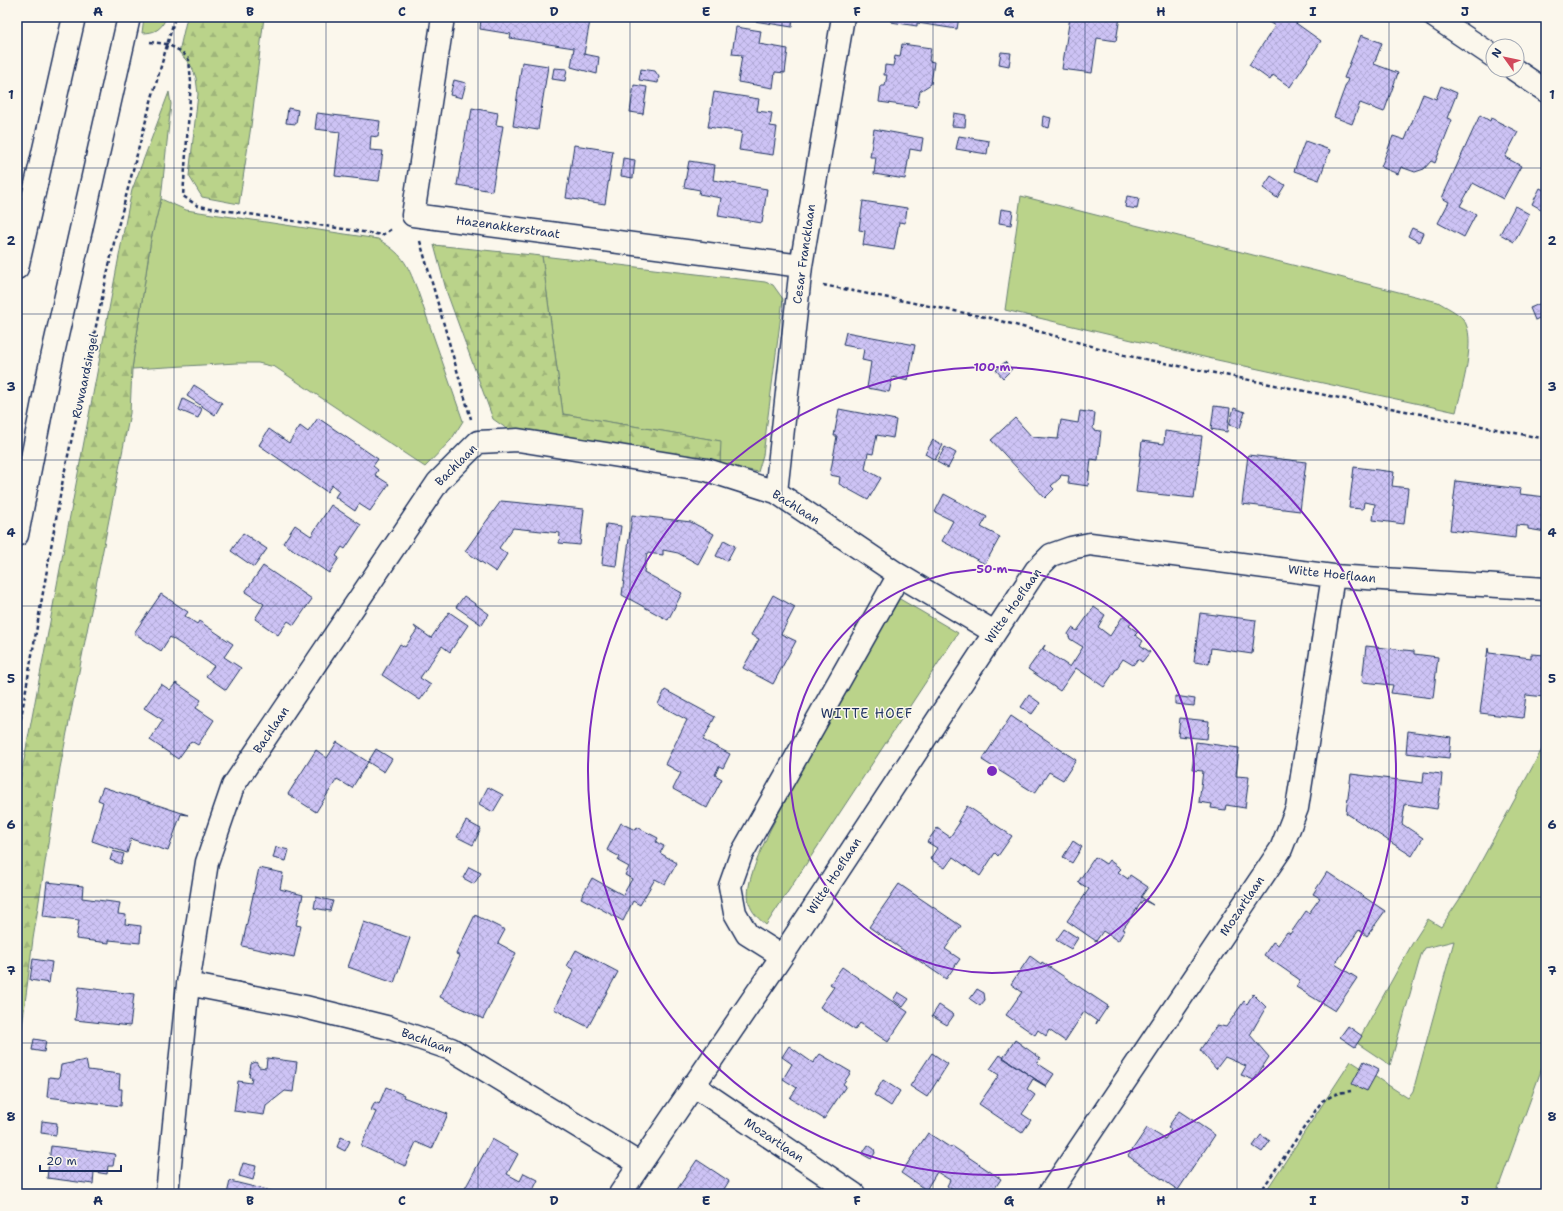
<svg xmlns="http://www.w3.org/2000/svg" width="1563" height="1211" viewBox="0 0 1563 1211" font-family="'Shantell Sans',sans-serif">
<style>
.grass{fill:#bad38a;stroke:#6a8174}
.forest{fill:url(#forest-firs);stroke:#6a8174}
.building{fill:url(#building-cross-hatch);stroke:#1b2f5e}
.lines{fill:none;stroke-linecap:round;stroke-linejoin:round}
.minor-casing{stroke:#1b2f5e;stroke-width:25}
.secondary-casing{stroke:#1b2f5e;stroke-width:25}
.path{stroke:#1b2f5e;stroke-width:2.5;stroke-dasharray:4 3;stroke-linecap:butt}
.minor{stroke:#fbf7ec;stroke-width:22}
.secondary{stroke:#fbf7ec;stroke-width:22}
.grid{fill:none;stroke:#1b2f5e;stroke-width:1;stroke-opacity:0.55}
.ring{fill:none;stroke:#7b2cbf;stroke-width:2}
.labels{text-anchor:middle;dominant-baseline:central;stroke-width:3;stroke-linejoin:round;paint-order:stroke}
.street-label{font-size:12px;fill:#1b2f5e;stroke:#fbf7ec}
.neighbourhood-label{font-size:13px;letter-spacing:1px;fill:#1b2f5e;stroke:#fbf7ec}
.centre{fill:#7b2cbf;stroke:#fbf7ec;stroke-width:2}
.ring-label{font-size:12px;text-anchor:middle;font-weight:bold;fill:#7b2cbf;stroke:#fbf7ec;stroke-width:3;stroke-linejoin:round;paint-order:stroke}
.neatline{fill:none;stroke:#1b2f5e;stroke-width:1.5}
.grid-label{font-size:13px;text-anchor:middle;font-weight:bold;fill:#1b2f5e}
</style>
<defs>
<pattern id="forest-firs" width="22" height="20" patternUnits="userSpaceOnUse"><rect width="22" height="20" fill="#bad38a"/><path d="M5 1l3.5 6h-7zM16 11l3.5 6h-7z" fill="#9fb57a"/></pattern>
<pattern id="building-cross-hatch" width="8" height="8" patternUnits="userSpaceOnUse"><rect width="8" height="8" fill="#cdc3f5"/><path d="M0 0l8 8M0 8l8-8" fill="none" stroke="#afa8d4"/></pattern>
</defs>
<rect width="100%" height="100%" fill="#fbf7ec"/>
<filter id="ink" filterUnits="userSpaceOnUse"><feTurbulence type="fractalNoise" baseFrequency=".025" numOctaves="2"/><feDisplacementMap in="SourceGraphic" scale="8" xChannelSelector="R" yChannelSelector="G"/><feConvolveMatrix kernelMatrix="1 2 1 2 8 2 1 2 1" color-interpolation-filters="sRGB"/></filter>
<g filter="url(#ink)">
<path class="grass" d="M144 17H166C162 30 154 33 142 33Z
M1021 196 1438 302C1446 307 1457 312 1463 319 1478 337 1461 391 1456 412L1208 358 1005 310Z
M161 199 186 210 378 239C403 255 406 261 417 289L463 421 451 440 425 467 275 367 258 363H237L132 369 151 239Z
M542 256 765 282 773 285 783 299 763 455 758 472 720 464V441L563 414Z
M893 595 958 633 766 925C759 919 752 913 749 903 744 883 762 849 770 830Z
M1546 742V1057L1496 1194H1264L1351 1061 1408 1098 1413 1091 1454 941 1425 948 1421 955 1390 1065 1357 1043 1412 944 1428 919 1441 927 1465 891Z"/>
<path class="forest" d="M187 17H264L251 126 239 204 202 197 189 176 198 94 196 78 192 67 179 52Z
M169 92 171 104 161 199 151 239 132 369 130 413 60 768 33 939 17 1067V797L126 219 132 190Z
M434 245 542 256 563 414 721 441 720 464 510 431 493 419 447 293Z"/>
<path class="building" d="M481 17H572L590 21 584 54 599 57 597 74 571 67 574 48 510 38 511 34 480 29Z
M742 17H793L792 27 742 19Z
M891 17H959L957 29 917 23V26L891 22Z
M1070 17H1120L1116 41 1097 38 1092 73 1062 69Z
M1261 17H1295L1293 21 1321 41 1290 87 1273 75 1270 80 1249 65 1275 26Z
M736 27 761 31 759 44 788 49 785 73 775 72 773 88 738 82 742 55 732 54Z
M1361 35 1382 43 1374 64 1398 73 1384 112 1360 103 1352 124 1334 117 1348 79 1344 78Z
M902 44 931 48 929 61 934 62 931 84 920 91 917 107 879 102 881 86H885L887 75H884L885 65 893 66 895 56 900 57Z
M1001 52 1011 53 1009 66 999 64Z
M522 62 548 66 538 130 513 126Z
M554 68 567 69 565 81 552 79Z
M641 69 655 71 659 77 658 83 639 80Z
M454 80 466 83 462 98 450 95Z
M634 85 647 87 643 114 630 112Z
M1441 86 1457 93 1447 118 1452 120 1435 163 1431 161 1424 169 1415 172 1401 167 1398 174 1381 167 1393 136 1405 140 1423 94 1436 99Z
M714 92 759 99 757 111 772 113 770 126 777 127 773 155 739 150 742 132 708 127Z
M288 108 298 110 296 124 286 123Z
M472 108 498 113 496 125 503 126 492 191 457 185 468 120 470 121Z
M317 113 380 121 378 137 371 136 370 150 383 151 379 181 335 176 340 132 315 129Z
M954 113 966 115 965 127 952 126Z
M1480 115 1490 121 1491 118 1518 132 1505 157 1521 166 1503 199 1473 183 1460 206 1476 214 1464 237 1438 223 1449 202 1442 198Z
M1043 116 1051 118 1049 128 1042 126Z
M874 129 923 138 921 151 910 149 905 179 874 174 876 157H870Z
M959 136 989 141 987 154 956 149Z
M1305 141 1330 150 1319 180 1294 171Z
M574 145 613 151 605 204 566 198Z
M623 158 635 160 633 178 621 176Z
M689 161 715 165 713 180 767 189 762 223 718 216 721 198 699 194 700 190 684 187Z
M1271 176 1285 185 1277 198 1263 188Z
M1546 186V212L1532 204 1540 188 1544 190Z
M1127 196 1139 198 1137 209 1125 207Z
M863 201 907 208 905 223 899 222 894 250 863 245 865 231 859 230Z
M1515 206 1529 214 1514 242 1500 234Z
M1001 209 1013 211 1011 225 999 223Z
M1412 228 1423 233 1419 242 1408 236Z
M1546 301V315L1535 320 1530 308Z
M846 332 915 345 908 381 893 377 889 392 867 388 871 362 862 360 864 349 843 345Z
M1005 362 1012 369 1003 378 996 370Z
M194 385 222 403 215 415 187 396Z
M183 399 202 409 198 418 179 410Z
M1214 406 1230 408 1227 432 1211 429Z
M1234 408 1245 412 1240 428 1229 425Z
M839 409 896 420 893 438 877 435 873 454 868 453 865 469 881 478 868 500 839 484 840 477 830 475 837 436H834Z
M1080 411 1095 413 1093 430 1101 431 1098 460 1091 459 1088 486 1068 483 1069 476 1061 475 1060 478 1051 486 1054 489 1045 498 991 440 1015 418 1032 437 1058 439 1061 420 1078 423Z
M318 418 378 459 373 466 378 470 375 475 389 484 370 511 359 504 355 511 335 497 339 491 332 485 327 492 259 445 269 429 289 443 300 426 308 432Z
M1165 431 1202 436 1194 498 1136 492 1142 441 1164 444Z
M933 440 943 445 935 460 925 454Z
M945 447 956 453 948 468 937 462Z
M1248 455 1306 462 1300 511 1242 504Z
M1354 467 1394 472 1392 486 1408 488 1404 524 1373 520 1375 504 1364 502 1363 509 1349 508Z
M1456 481 1521 489 1520 494 1546 497V532L1528 529V526L1516 525 1515 538 1450 530Z
M944 494 987 517 981 527 1000 537 985 564 942 541 953 521 935 512Z
M501 501 584 509 580 545 559 543 560 533 513 528 499 548 507 554 496 572 465 551Z
M331 505 361 525 345 549 342 547 336 556 339 558 329 573 283 543 295 525 311 536Z
M632 515 691 522 714 534 698 564 678 553 663 550V555L647 553 644 572 682 593 668 620 622 595Z
M606 524 621 526 616 566 602 564Z
M243 533 267 549 254 567 231 551Z
M724 540 735 546 727 561 716 556Z
M263 566 312 599 294 625 288 621 278 635 255 619 264 604 245 592Z
M161 594 188 612 185 616 197 624 199 621 233 644 224 657 241 668 226 690 206 676 214 666 170 637 161 651 134 633Z
M773 595 795 607 781 634 796 641 773 684 743 668 759 639 751 635Z
M464 596 489 614 482 625 456 607Z
M1094 607 1105 615 1098 627 1110 636 1123 616 1132 622 1129 626 1138 632 1135 635 1143 641 1140 645 1150 652 1142 662 1138 659 1133 665 1123 659 1104 687 1076 668 1060 691 1028 669 1045 645 1043 649 1070 667 1083 647 1070 639 1068 634 1072 628 1077 631Z
M449 612 468 625 450 652 442 646 420 678 431 685 420 700 382 675 400 644 405 647 417 630 414 626 431 638Z
M1200 613 1256 620 1252 654 1211 648 1209 664 1194 662Z
M1366 646 1414 651V654L1438 657 1433 698 1391 693 1393 685 1362 682Z
M1488 648 1489 653 1531 658V654L1546 655 1545 697 1526 695 1523 718 1480 713Z
M176 683 201 700 196 708 214 720 198 745 191 741 178 759 150 740 163 720 144 708 161 684 170 690Z
M665 690 715 717 703 740 730 754 723 768 719 766 715 775 722 779 707 808 673 789 681 773 665 764 687 720 658 704Z
M1029 695 1040 703 1032 714 1021 707Z
M1175 696 1195 699 1194 706 1175 704Z
M1011 716 1076 760 1063 780 1049 772 1035 793 982 760Z
M1180 718 1209 721 1207 739 1178 736Z
M1408 731 1451 737 1449 758 1406 753Z
M337 742 368 762 352 788 337 779 316 812 288 794 316 750 327 758Z
M1196 742 1239 748 1236 776 1249 777 1245 808 1226 805 1225 810 1211 808 1212 804 1199 802 1203 771 1192 770Z
M376 749 392 759 384 772 368 762Z
M1424 772 1442 774 1441 785 1437 809 1405 804 1402 824 1423 838 1412 856 1346 813 1351 774 1423 783Z
M103 787 188 815 181 814 168 851 131 839 127 853 92 841 103 802 98 800Z
M488 787 503 795 493 812 479 804Z
M967 806 1012 836 998 856 995 853 980 876 953 857 945 868 930 859 937 848 927 842 937 828 950 837 960 822 958 821Z
M466 821 481 829 473 845 457 837Z
M621 823 635 830 637 827 658 838 656 842 664 846 660 853 677 863 665 884 655 879 640 905 633 901 623 921 581 898 592 878 623 895 632 879 625 875 629 867 618 861 620 857 607 850Z
M1073 841 1082 847 1072 863 1063 857Z
M276 847 289 850 286 861 273 858Z
M113 851 124 854 121 864 110 860Z
M1095 857 1106 864 1109 860 1121 869 1118 872 1128 879 1130 875 1148 887 1141 897 1153 905 1143 900 1123 929 1125 930 1118 941 1103 931 1096 941 1067 921 1089 889 1078 882Z
M469 867 481 873 474 884 463 878Z
M259 868 283 873 280 889 303 895 296 925 301 926 294 957 242 946Z
M1327 872 1385 911 1367 936 1359 930 1335 964 1357 978 1335 1011 1296 987 1300 980 1264 955 1273 942 1278 945 1287 932 1290 934 1306 911 1309 913 1320 898 1313 894Z
M47 882 83 886 82 898 120 903 118 914 126 915 125 924 141 926 140 943 109 940V943L76 939 79 920 43 916Z
M899 884 961 926 945 949 960 959 946 979 869 927Z
M316 897 333 901 330 911 314 908Z
M475 915 505 930 498 943 516 953 483 1019 440 997 460 956 456 954Z
M364 922 410 938 394 983 348 967Z
M1064 929 1078 938 1071 949 1056 940Z
M576 950 618 972 588 1027 554 1009 574 970 567 966Z
M1030 956 1041 964 1042 962 1108 1006 1096 1024 1097 1021 1084 1012 1065 1041 1049 1030 1046 1036 1038 1030 1035 1035 1006 1015 1022 992 1011 984Z
M33 959 52 962 49 983 30 980Z
M842 967 908 1012 888 1042 860 1023 855 1030 820 1007 834 987 830 984Z
M79 987 134 994 130 1026 75 1020Z
M977 989 984 993 985 1000 980 1006 970 999Z
M898 992 909 999 903 1007 893 1000Z
M1253 994 1266 1007 1250 1035 1269 1057 1254 1080 1241 1075 1246 1066 1225 1057 1216 1069 1200 1050 1217 1025 1226 1027 1244 1001 1247 1004Z
M939 1005 954 1015 947 1025 932 1016Z
M1348 1026 1362 1036 1355 1047 1340 1037Z
M34 1039 46 1041 44 1052 32 1050Z
M1015 1040 1040 1058 1037 1063 1054 1074 1046 1086 1003 1058Z
M789 1046 813 1063 820 1054 851 1072 843 1084 846 1086 824 1119 790 1098 797 1088 783 1079 792 1064 782 1057Z
M932 1053 948 1064 927 1097 910 1086Z
M1000 1055 1047 1087 1033 1079 1027 1089 1035 1095 1022 1114 1031 1120 1022 1133 979 1104 999 1075 990 1069Z
M267 1058 297 1062 293 1092 285 1091 266 1106 264 1115 234 1111 238 1081 251 1083 252 1077H249L251 1064 256 1062 259 1067 266 1068Z
M86 1060 88 1070 120 1074 119 1089H122L121 1106 47 1097 49 1077 59 1078 61 1065Z
M1364 1061 1379 1069 1367 1091 1352 1084Z
M883 1080 900 1091 891 1106 874 1095Z
M386 1087 404 1095 403 1097 448 1114 432 1149 416 1142 405 1166 361 1146 376 1112 371 1110 375 1102 379 1104Z
M1179 1111 1215 1135 1178 1190 1128 1156 1147 1128 1165 1139 1171 1129 1168 1127Z
M42 1121 57 1123 56 1135 41 1133Z
M928 1133 951 1148 952 1146 1001 1179 993 1191 986 1187 982 1194H959L947 1186 950 1180 937 1172 926 1190 901 1173Z
M1261 1135 1270 1141 1262 1152 1253 1146Z
M341 1137 350 1141 345 1151 337 1147Z
M492 1139 518 1154 507 1174 520 1181 524 1173 538 1180 531 1194H462Z
M868 1145 874 1149 875 1153 871 1159 862 1154Z
M51 1146 115 1154 113 1166H108L107 1174 94 1172 93 1184 47 1178Z
M697 1160 729 1181 721 1194H674Z
M243 1163 256 1166 253 1180 239 1176Z
M230 1181 283 1194H227Z"/>
<g class="lines">
<defs>
<path id="minor" d="M443 17 413 215 801 266
M1435 17 1493 56
M1515 70 1546 91
M776 492 801 266 843 17
M782 956 747 934 735 913 730 886 741 855 899 575
M188 984 305 1007 390 1028 451 1049 640 1164
M693 1085 854 1194
M167 1194 188 984 207 862 233 786 438 482 478 442 518 440 707 470 776 492 899 575 994 632
M620 1194 782 956 1036 570 1051 555 1071 548 1090 544 1333 576 1546 589
M1049 1194 1281 849 1297 808 1333 576"/>
<path id="secondary" d="M17 268 74 17
M17 535 49 371 129 17"/>
</defs>
<use href="#minor" class="minor-casing"/>
<use href="#secondary" class="secondary-casing"/>
<path class="path" d="M150 42 167 44 182 52 189 60 191 82 183 196 198 206 382 235 393 228
M420 241 471 419
M823 285 990 318 1124 355 1546 439
M17 740 63 479 115 238 150 105 175 17
M1259 1194 1322 1101 1338 1093 1351 1091"/>
<use href="#minor" class="minor"/>
<use href="#secondary" class="secondary"/>
</g>
</g>
<path class="grid" d="M174 17V1194M326 17V1194M478 17V1194M630 17V1194M782 17V1194M933 17V1194M1085 17V1194M1237 17V1194M1389 17V1194M17 168H1546M17 314H1546M17 460H1546M17 606H1546M17 751H1546M17 897H1546M17 1043H1546"/>
<g class="ring">
<circle cx="992" cy="771" r="202"/>
<circle cx="992" cy="771" r="404"/>
</g>
<g class="labels">
<g class="street-label">
<text transform="translate(508 227) rotate(8)">Hazenakkerstraat</text>
<text transform="translate(804 254) rotate(-82)">Cesar Francklaan</text>
<text transform="translate(85 376) rotate(-78)">Ruwaardsingel</text>
<text transform="translate(456 465) rotate(-45)">Bachlaan</text>
<text transform="translate(796 507) rotate(32)">Bachlaan</text>
<text transform="translate(1332 574) rotate(6)">Witte Hoeflaan</text>
<text transform="translate(1013 606) rotate(-55)">Witte Hoeflaan</text>
<text transform="translate(271 730) rotate(-56)">Bachlaan</text>
<text transform="translate(834 876) rotate(-57)">Witte Hoeflaan</text>
<text transform="translate(1242 906) rotate(-56)">Mozartlaan</text>
<text transform="translate(427 1041) rotate(20)">Bachlaan</text>
<text transform="translate(774 1140) rotate(34)">Mozartlaan</text>
</g>
<g class="neighbourhood-label">
<text x="867" y="713">WITTE HOEF</text>
</g>
</g>
<circle cx="992" cy="771" r="6" class="centre"/>
<g class="ring-label">
<text x="992" y="371">100 m</text>
<text x="992" y="573">50 m</text>
</g>
<rect width="1563" height="1211" fill="none" stroke="#fbf7ec" stroke-width="44"/>
<g transform="translate(1505 58) rotate(303)"><circle r="19" fill="#fbf7ec" stroke="#a1a7b3"/>
<path d="M0-3L7 15L0 10L-7 15Z" fill="#d1495b"/>
<text y="-6" font-size="11" font-weight="bold" text-anchor="middle" fill="#1b2f5e">N</text>
</g>
<path d="M40 1165v6h81v-6" fill="none" stroke="#1b2f5e" stroke-width="2"/>
<text x="46" y="1165" font-size="12" fill="#1b2f5e" stroke="#fbf7ec" stroke-width="3" paint-order="stroke">20 m</text>
<rect x="22" y="22" width="1519" height="1167" class="neatline"/>
<g class="grid-label">
<text x="98" y="16">A</text>
<text x="250" y="16">B</text>
<text x="402" y="16">C</text>
<text x="554" y="16">D</text>
<text x="706" y="16">E</text>
<text x="857" y="16">F</text>
<text x="1009" y="16">G</text>
<text x="1161" y="16">H</text>
<text x="1313" y="16">I</text>
<text x="1465" y="16">J</text>
<text x="11" y="99">1</text>
<text x="1552" y="99">1</text>
<text x="11" y="245">2</text>
<text x="1552" y="245">2</text>
<text x="11" y="391">3</text>
<text x="1552" y="391">3</text>
<text x="11" y="537">4</text>
<text x="1552" y="537">4</text>
<text x="11" y="683">5</text>
<text x="1552" y="683">5</text>
<text x="11" y="829">6</text>
<text x="1552" y="829">6</text>
<text x="11" y="975">7</text>
<text x="1552" y="975">7</text>
<text x="11" y="1121">8</text>
<text x="1552" y="1121">8</text>
<text x="98" y="1205">A</text>
<text x="250" y="1205">B</text>
<text x="402" y="1205">C</text>
<text x="554" y="1205">D</text>
<text x="706" y="1205">E</text>
<text x="857" y="1205">F</text>
<text x="1009" y="1205">G</text>
<text x="1161" y="1205">H</text>
<text x="1313" y="1205">I</text>
<text x="1465" y="1205">J</text>
</g>
</svg>
